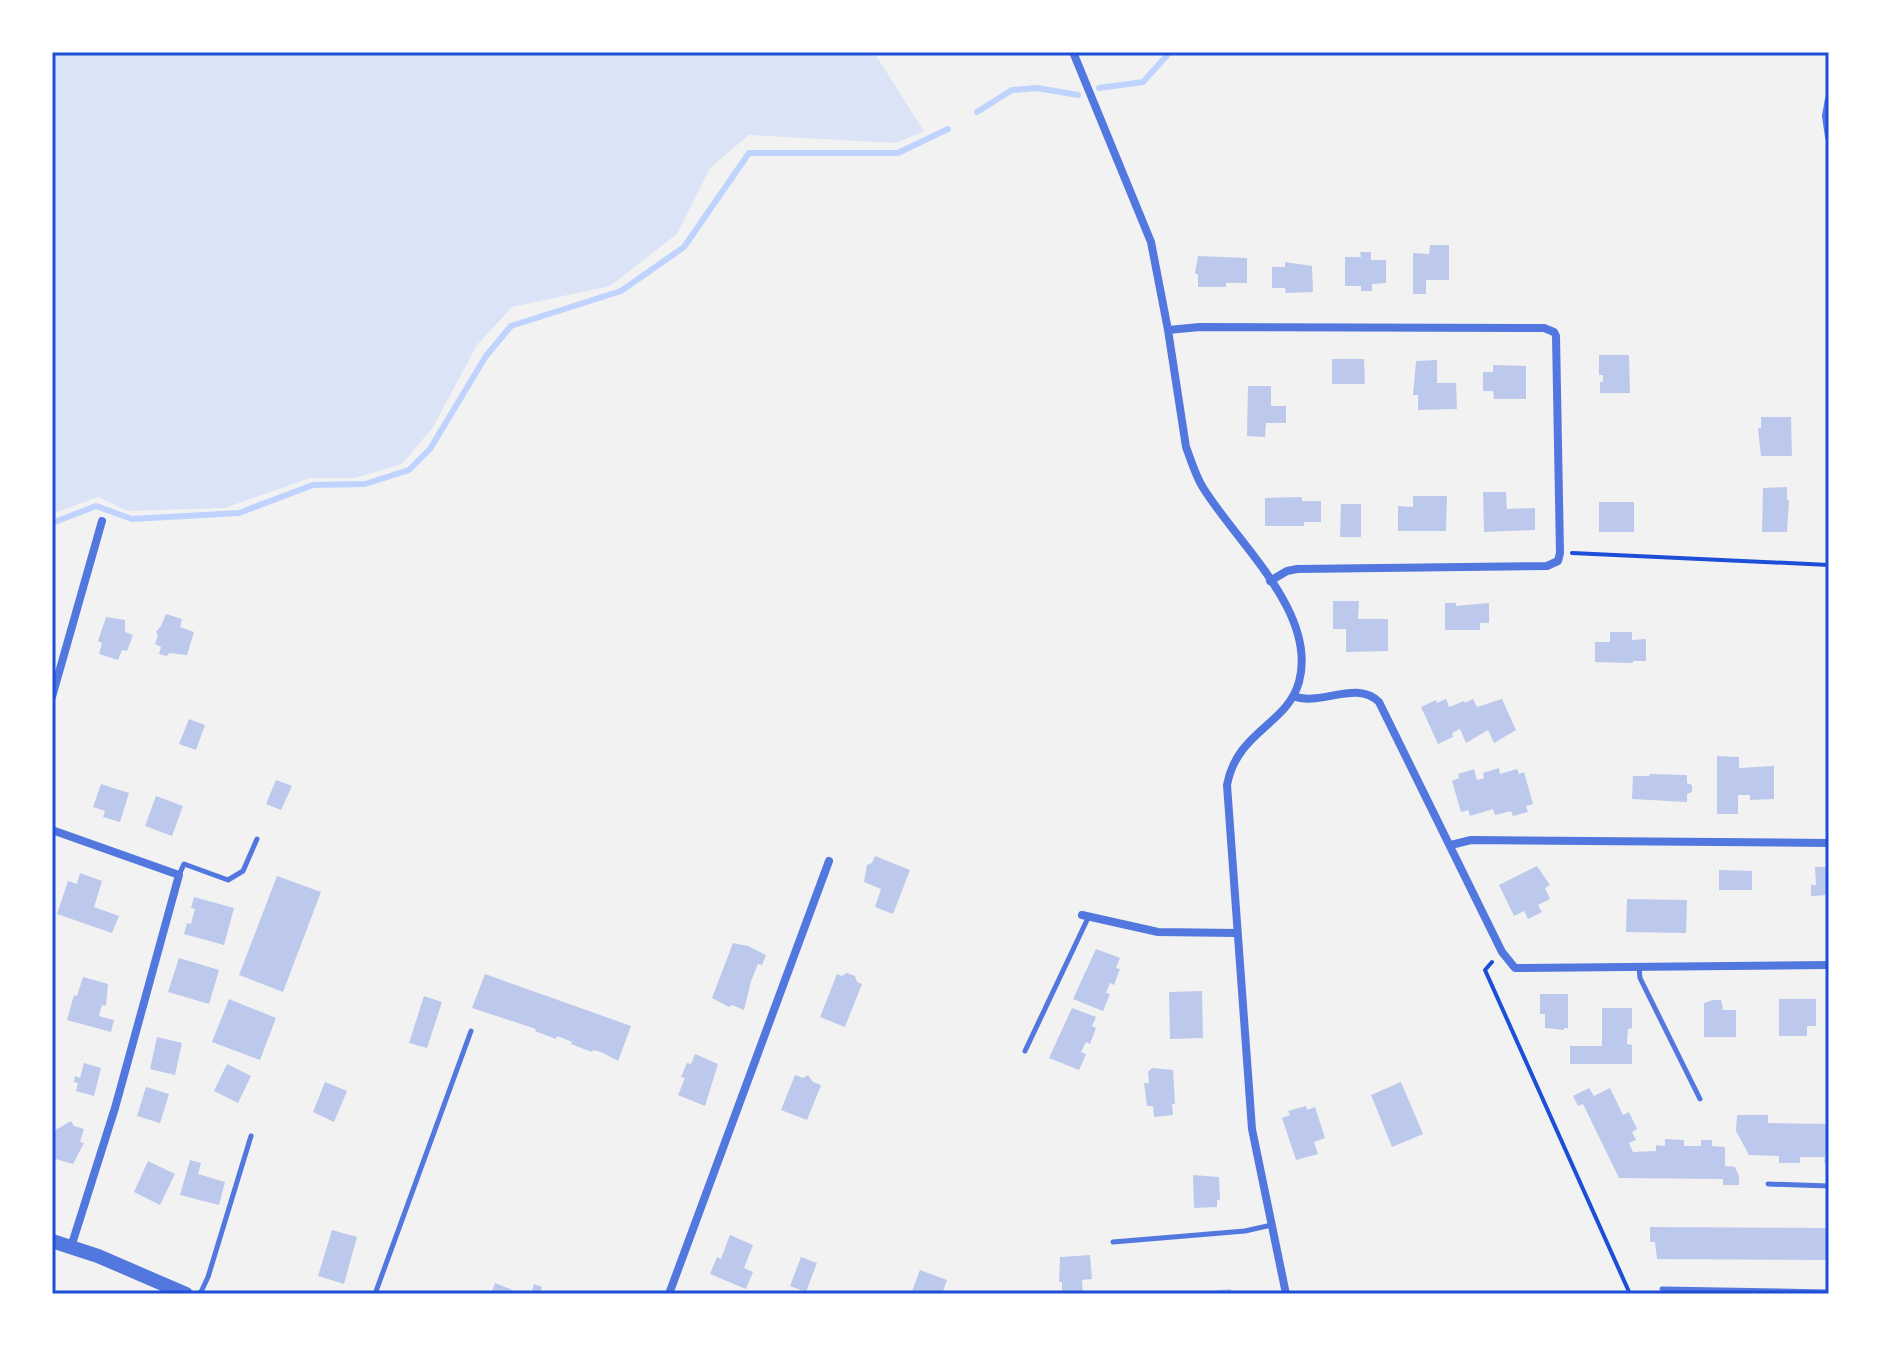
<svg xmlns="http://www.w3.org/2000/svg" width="1881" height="1346" viewBox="0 0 1881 1346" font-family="Figtree,sans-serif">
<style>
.green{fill:#dbe4f7}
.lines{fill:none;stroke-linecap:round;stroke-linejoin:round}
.stream{stroke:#bfd3fe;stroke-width:6}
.building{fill:#bdc9ec}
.path{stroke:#1d4ed8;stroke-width:4}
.service{stroke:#5277de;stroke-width:5}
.minor{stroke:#5277de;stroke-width:8}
.tertiary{stroke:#5277de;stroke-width:14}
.neatline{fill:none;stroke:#1d4ed8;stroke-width:3}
</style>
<rect width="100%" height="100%" fill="#f2f2f2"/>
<path class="green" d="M52 52H871L875 54 924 131 896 143 749 135 710 168 677 234 610 286 512 307 477 345 433 427 402 464 355 478H310L225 508 128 511 98 497 52 514Z"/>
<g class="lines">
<path class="stream" d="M1099 88 1143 82 1170 52
M977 112 1012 90 1037 88 1078 95
M52 523 96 506 132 519 239 513 313 485 365 484 409 470 430 449 486 356 511 326 621 291 684 247 749 153H898L948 129"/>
</g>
<path class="building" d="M1430 245H1449V280H1426V294H1413V253L1429 254Z
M1360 252H1371V260H1386V283L1372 284V291H1361V286H1345V257H1361Z
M1198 256 1247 258V283H1226V287H1198V275L1195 273Z
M1285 262 1312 266 1313 292 1286 293 1285 288H1272V267H1285Z
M1599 355H1629L1630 393H1600V382H1603V375H1599Z
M1332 359H1364L1365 384H1332Z
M1437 360V383H1456L1457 409 1418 410V395H1413L1416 361Z
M1493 365 1526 366V399H1494L1493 391H1483V372H1493Z
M1248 386H1271V406H1286V423H1266L1265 437 1247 436Z
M1761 417H1791L1792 456H1761L1758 428H1761Z
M1787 487V500H1789L1787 532H1762L1763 488Z
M1483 492H1506L1507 509 1535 508V530L1484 532Z
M1413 496H1447L1446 531H1398V506L1413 507Z
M1302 497V501H1321V522H1304V526H1265V498Z
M1599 502H1634V532H1599Z
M1341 504H1361V537H1340Z
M1333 601H1359L1358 619H1388V651L1346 652V629H1333Z
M1445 603H1456V606L1489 603V623H1480V630H1445Z
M166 614 182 619 180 627 194 632 187 655 169 653 167 656 159 654 161 647 155 644 158 636 156 632 161 626Z
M106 617 125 620V632L133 635 127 651 122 650 118 660 99 654 102 643 98 641Z
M1610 632H1632V640L1646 639V661H1633V663L1595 662V642H1610Z
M1446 699 1449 707 1464 701 1465 703 1473 699 1477 707 1502 699 1516 730 1494 743 1488 730 1466 743 1460 729 1452 733 1453 737 1438 744 1421 707 1436 700 1437 703Z
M189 719 205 725 196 750 179 744Z
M1717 756 1739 757V768L1774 766V799L1750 800V795H1738V814H1717Z
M1499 768 1500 774 1517 769 1519 774 1524 772 1533 804 1526 806 1528 812 1513 816 1511 811 1495 815 1493 809 1470 816 1468 810 1461 812 1452 781 1459 778 1458 774 1474 769 1477 780 1484 778 1483 773Z
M1650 774 1687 775V783L1692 785V792L1687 794V802L1632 799 1633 776H1649Z
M276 780 292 786 281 810 266 804Z
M101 784 129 793 120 822 103 817 105 811 93 807Z
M156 796 183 806 172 836 145 826Z
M875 856 910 870 893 914 875 907 881 889 864 882 867 865 872 863Z
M1537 866 1550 885 1545 888 1550 899 1538 905 1542 912 1528 919 1524 911 1514 916 1499 885Z
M1815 867H1829V895L1811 896V885H1816Z
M1719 870 1752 871V890H1719Z
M80 873 102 881 94 907 119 916 112 933 57 914 68 881 77 884Z
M277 876 321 892 283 992 239 975Z
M194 897 234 908 224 945 184 934 187 923 191 924 193 916 195 909 191 908Z
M1627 899 1687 900 1686 933 1626 932Z
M733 943 748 946 766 955 762 965 758 964 751 981 744 1010 732 1005 729 1007 712 998Z
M1096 949 1120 958 1116 968 1120 969 1114 985 1110 983 1106 993 1110 994 1103 1011 1073 999Z
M179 958 219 970 209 1004 168 992Z
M847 973 855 976 857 982 862 984 845 1027 820 1017 837 974 842 976Z
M485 974 631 1026 618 1061 601 1052 593 1050 592 1052 571 1044 572 1042 565 1039 557 1036 556 1039 535 1031 536 1029 472 1008Z
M83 977 108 984 106 1006 102 1005 99 1016 114 1020 111 1032 67 1020 74 995 77 996Z
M1202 991 1203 1038 1170 1039 1169 992Z
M1540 994H1568V1028H1564V1030L1545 1028V1014H1540Z
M424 996 442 1002 427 1048 409 1043Z
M229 999 276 1018 260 1060 212 1042Z
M1779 999H1816V1026H1807V1036H1779Z
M1713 1000H1721L1723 1010H1736V1037H1704V1003Z
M1072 1008 1096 1017 1092 1026 1096 1028 1090 1044 1086 1042 1081 1052 1086 1054 1079 1070 1049 1058Z
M1602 1008H1632V1028L1628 1029 1627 1044 1632 1045V1064H1570V1046H1602Z
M157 1037 182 1043 175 1075 150 1069Z
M695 1054 718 1064 705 1106 678 1095 685 1078 681 1077 687 1063 691 1064Z
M84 1063 101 1068 94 1096 76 1091 78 1083 74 1082 75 1076 80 1078Z
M227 1064 251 1076 238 1103 214 1091Z
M1152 1068 1173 1070 1175 1104H1172L1173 1115 1154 1117 1153 1106H1147L1144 1083H1149L1148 1072Z
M795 1075 803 1078 808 1075 813 1082 821 1085 807 1120 781 1110Z
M325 1082 347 1091 334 1122 313 1112Z
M1401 1082 1423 1134 1392 1147 1371 1095Z
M146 1087 169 1094 160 1123 137 1116Z
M1589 1088 1594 1096 1610 1088 1623 1115 1629 1112 1637 1129 1632 1132 1636 1140 1629 1143 1633 1152 1656 1151V1145L1665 1146V1139L1684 1140V1146H1701V1140H1712V1146L1725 1147V1166L1735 1167 1739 1176V1185H1723V1179L1619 1178 1583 1104 1578 1106 1573 1096Z
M1306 1106 1307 1110 1315 1107 1325 1138 1314 1142 1318 1154 1296 1160 1282 1118 1290 1115 1288 1111Z
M1737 1115H1768V1123L1829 1124V1163H1824L1825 1157H1800V1163H1779V1156L1749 1155 1736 1131Z
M71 1121 74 1126 84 1129 80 1142 84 1143 73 1164 52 1158V1132Z
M190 1160 201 1163 198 1174 225 1182 219 1205 180 1195Z
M148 1161 175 1174 160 1205 134 1192Z
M1193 1175 1219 1177 1220 1200H1217V1207L1194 1208Z
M1650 1227 1829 1228V1260L1657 1259 1655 1242H1650Z
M332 1230 357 1237 344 1284 318 1276Z
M730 1235 753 1245 744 1268 753 1272 746 1289 710 1274 717 1257 721 1259Z
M1090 1255 1092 1279 1082 1280 1083 1294H1062V1282H1059L1060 1257Z
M801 1257 817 1263 806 1292 790 1286Z
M920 1270 947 1280 942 1294H911Z
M495 1283 522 1294H491Z
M534 1284 542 1287 540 1294H531Z
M1231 1289V1294H1215L1216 1290Z"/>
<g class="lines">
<path class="path" d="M1572 553 1829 565
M1492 962 1485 970 1630 1294"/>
<path class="service" d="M179 875 184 864 228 880 243 871 257 839
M1639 968 1640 978 1700 1099
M1025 1051 1088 918
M1768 1184 1829 1186
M1113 1242 1245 1231 1272 1225
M1662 1289 1829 1292
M200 1294 208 1277 251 1136
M375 1294 471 1031"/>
<path class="minor" d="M1073 52 1151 242 1168 330 1186 447C1191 460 1195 474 1202 486 1235 541 1318 612 1299 682 1287 725 1237 731 1227 785L1252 1129 1286 1294
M1829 99 1826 116 1829 137
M1168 330 1200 327 1544 328 1554 332 1556 336 1560 553 1558 561 1547 566 1297 569 1287 571 1270 581
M1293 696C1321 707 1356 679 1379 702L1502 952 1515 968 1829 965
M52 697 102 521
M52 830 179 875 115 1108 71 1247
M1451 845 1471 840 1829 843
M1082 915 1158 932 1237 933
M669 1294 829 861"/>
<path class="tertiary" d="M52 1241 98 1256 186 1294"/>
</g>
<rect width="1881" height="1346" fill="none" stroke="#ffffff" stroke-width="108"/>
<rect x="54" y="54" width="1773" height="1238" class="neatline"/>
</svg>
